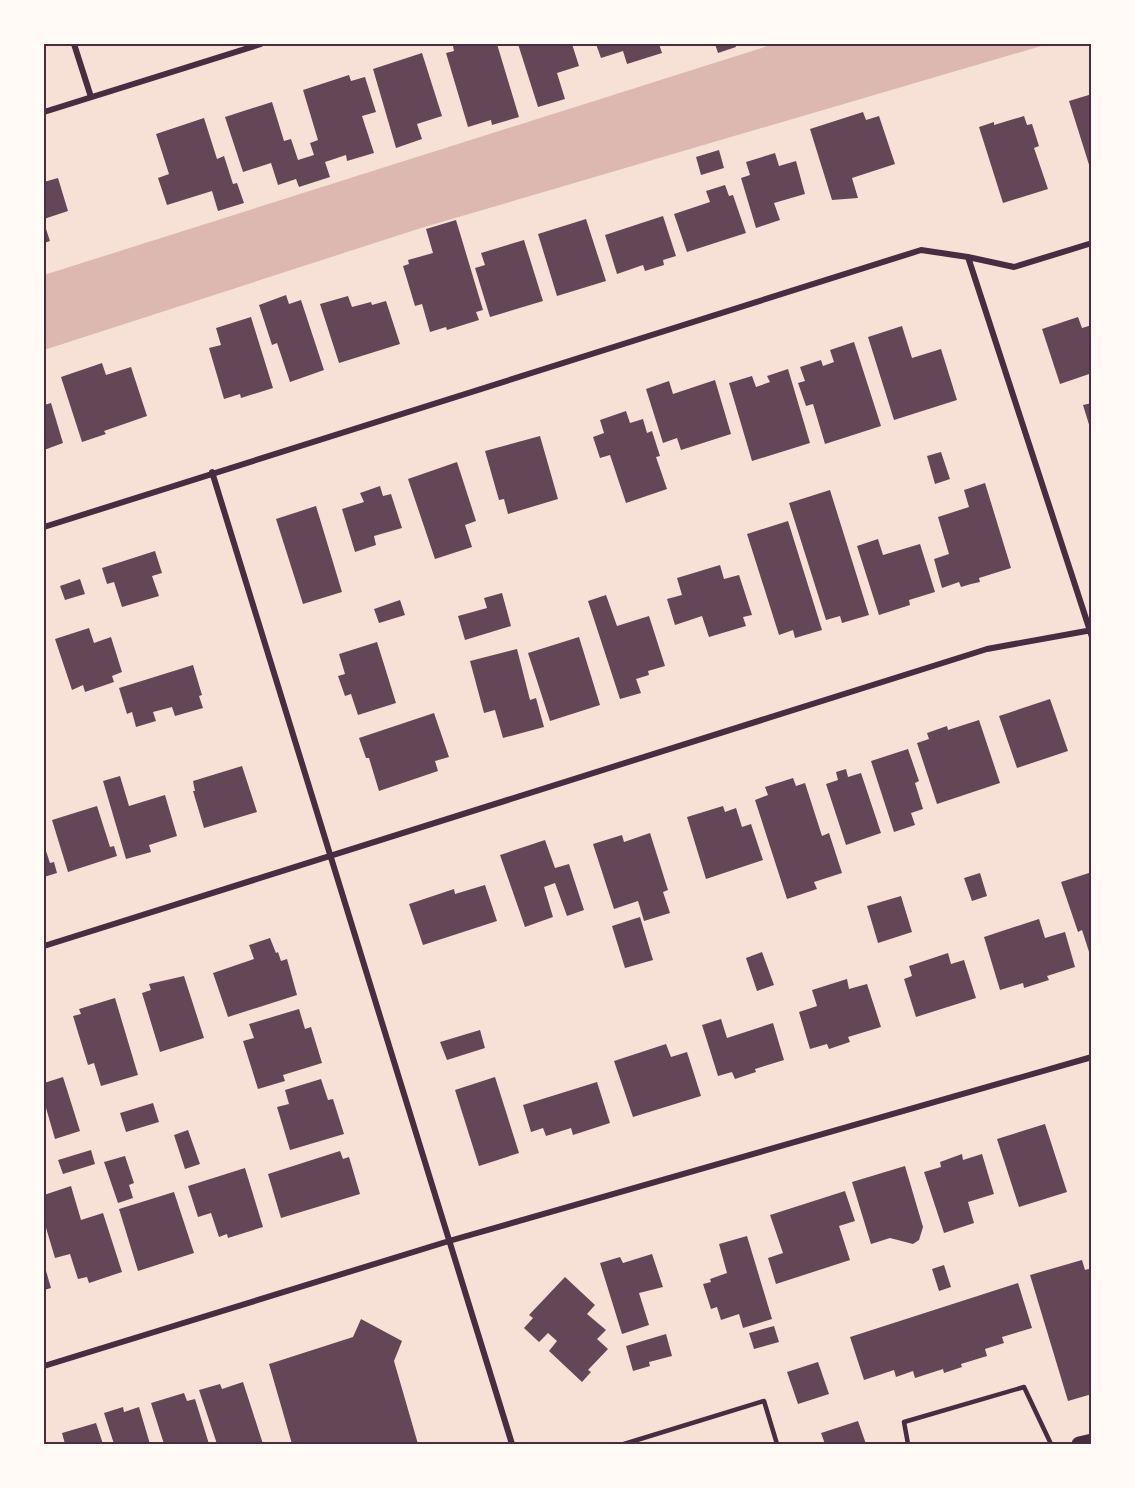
<svg xmlns="http://www.w3.org/2000/svg" width="1135" height="1488" viewBox="0 0 1135 1488" font-family="Commissioner,sans-serif">
<style>
.water{fill:#dcb8b0}
.building{fill:#644757}
.lines{fill:none;stroke-linecap:round;stroke-linejoin:round}
.service{stroke:#4a2c40;stroke-width:4.5}
.minor{stroke:#4a2c40;stroke-width:6}
.primary{stroke:#4a2c40;stroke-width:15}
.neatline{fill:none;stroke:#4a2c40;stroke-width:2}
</style>
<rect width="100%" height="100%" fill="#f7e1d7"/>
<path class="water" d="M774 44H1048L421 228 44 350V275Z"/>
<path class="building" d="M462 44H497L519 117 492 125 491 120 468 127 446 53 454 51 453 46Z
M518 44H572L579 66 557 73 565 99 538 107Z
M596 44H659L662 53 627 64 623 51 601 58Z
M715 44H735L736 47 718 53Z
M422 53 442 116 417 124 422 139 396 148 373 69Z
M349 75 351 81 365 77 376 112 362 116 374 153 347 161 346 155 325 162 330 177 299 187 296 179 278 185 271 163 243 172 225 117 272 102 284 141 291 139 298 160 314 155 310 143 318 140 303 90Z
M1092 94V171H1091L1069 101Z
M863 112 866 120 879 116 895 164 852 178 858 198 832 200 810 129Z
M1024 116 1027 125 1032 124 1039 146 1034 148 1048 189 1003 203 979 127 994 122V125Z
M204 118 217 159 224 156 233 184 237 183 244 203 218 211 212 191 167 205 158 178 169 174 156 134Z
M719 150 724 168 701 175 696 157Z
M775 153 779 166 796 161 805 194 774 203 780 220 756 228 741 178 750 175 746 162Z
M58 178 68 211 44 219V182Z
M725 185 729 196 733 195 746 233 687 252 674 214 710 202 706 191Z
M663 216 676 256 663 260 664 265 645 271 643 265 617 274 605 235Z
M586 219 606 281 557 296 538 234Z
M456 220 483 310 476 312 479 320 447 330 446 327 430 332 422 304 415 306 403 266 409 264 408 260 433 253 426 229Z
M44 223 50 241 44 243Z
M524 240 543 301 490 317 475 268 485 265 481 253Z
M286 295 289 304 301 300 324 370 290 382 277 343 272 345 259 305Z
M348 296 352 307 371 302 372 305 386 301 400 344 339 363 320 304Z
M251 317 273 388 241 398 240 394 224 399 209 348 221 345 216 328Z
M1078 317 1082 328 1092 325V373L1060 384 1042 329Z
M902 326 912 358 941 349 957 400 894 420 868 337Z
M854 342 881 426 825 444 813 404 806 406 798 383 805 381 800 367 821 360 823 366 834 362 830 350Z
M102 363 106 375 131 367 147 416 104 431 106 434 82 442 61 377Z
M788 369 810 443 752 461 729 383 752 376 756 387 770 382 767 376Z
M715 380 731 434 681 450 677 438 663 443 646 389 669 381 673 394Z
M51 403 63 443 44 450V405Z
M1092 403V431H1091L1083 405Z
M626 411 630 423 643 419 647 433 652 431 660 456 656 457 667 489 626 503 610 455 600 458 593 437 604 433 600 420Z
M540 436 558 499 508 514 504 499 499 500 485 451Z
M941 452 950 479 935 484 927 456Z
M457 462 476 521 465 525 472 547 435 559 408 479Z
M985 483 1011 568 979 578 980 582 971 584 961 587 959 582 942 588 934 559 949 554 938 517 969 507 964 490Z
M380 486 383 496 391 494 402 528 374 536 376 545 355 552 342 509 364 502 360 493Z
M830 490 869 615 842 623 840 616 826 620 789 503Z
M316 506 342 592 303 604 276 519Z
M788 521 822 630 795 638 793 630 779 635 747 534Z
M878 539 883 555 920 544 935 592 909 600 910 605 879 615 857 546Z
M155 551 162 573 152 576 159 596 122 607 114 582 107 584 102 568Z
M720 565 724 579 739 575 752 615 743 617 746 626 709 637 702 616 675 625 667 599 682 595 677 578Z
M80 579 85 594 65 600 60 586Z
M502 593 511 626 465 640 458 616 487 608 484 598Z
M606 595 617 626 649 616 665 666 648 671 649 675 636 679 641 693 620 699 588 601Z
M400 600 405 615 379 623 374 609Z
M89 628 94 643 111 637 122 672 112 676 114 682 85 692 83 685 72 690 55 639Z
M579 637 600 705 550 721 528 653Z
M377 642 396 703 358 715 351 694 345 696 338 676 345 674 339 654Z
M517 649 530 700 536 698 544 727 503 738 495 710 484 713 470 661Z
M193 665 202 695 199 696 203 708 175 716 172 707 153 712 156 721 136 727 132 712 127 714 119 688Z
M1050 699 1068 751 1017 768 999 716Z
M434 713 449 757 435 761 438 771 379 791 369 758H366L359 738Z
M979 720 1000 783 937 804 917 743 929 739 927 733 947 726 948 730Z
M908 749 919 781 915 783 923 809 911 813 915 825 894 832 871 761Z
M242 766 257 812 204 828 193 791H195L193 781Z
M846 769 848 777 861 773 881 833 846 845 826 784 838 780 836 772Z
M120 776 129 806 165 795 177 836 149 845 151 852 126 859 103 781Z
M793 778 796 786 805 783 822 836 829 833 842 873 814 882 817 889 787 899 755 800 768 795 765 787Z
M97 806 110 847 114 846 117 856 68 872 52 820Z
M723 806 725 812 736 808 742 827 751 824 763 860 706 879 687 817Z
M650 833 668 890 663 892 670 913 644 921 638 901 614 909 593 844 622 835 624 842Z
M545 840 555 868 569 864 584 910 567 916 555 883 544 887 553 917 525 927 500 855Z
M44 845 50 863 54 862 57 873 44 877Z
M1092 872V958H1091L1082 930 1078 932 1061 882Z
M980 873 987 896 972 901 964 878Z
M485 885 497 921 423 945 409 904 454 889 455 894Z
M901 896 912 932 878 943 867 906Z
M640 917 653 960 625 968 612 926Z
M1039 919 1045 938 1065 932 1075 967 1047 976 1049 980 1024 988 1023 983 1000 990 984 937Z
M270 938 276 953 278 952 281 961 287 959 297 995 228 1017 213 973 254 959 249 945Z
M762 952 774 985 757 991 746 958Z
M948 953 951 964 964 960 976 998 916 1017 904 979 912 976 909 966Z
M184 976 204 1038 160 1052 142 993 151 990 149 984Z
M847 979 849 989 867 984 881 1027 848 1037 850 1042 829 1049 827 1044 810 1049 799 1012 817 1006 812 990Z
M115 998 138 1075 101 1086 94 1063 88 1065 73 1016 81 1014 79 1009Z
M299 1009 305 1029 311 1027 322 1063 283 1075 285 1081 258 1089 243 1041 254 1038 249 1024Z
M721 1019 727 1038 773 1023 784 1060 755 1069 756 1072 735 1079 732 1072 718 1076 702 1025Z
M480 1030 485 1048 447 1060 440 1042Z
M666 1044 671 1057 687 1052 701 1096 633 1117 614 1061Z
M63 1077 80 1131 55 1139 44 1101V1083Z
M495 1077 519 1153 479 1166 455 1090Z
M321 1079 328 1100 333 1099 344 1134 290 1150 277 1107 289 1104 285 1090Z
M597 1082 610 1123 573 1135 571 1128 546 1136 543 1128 531 1132 523 1105Z
M153 1103 159 1122 126 1132 120 1113Z
M1045 1124 1067 1192 1019 1207 997 1139Z
M188 1130 200 1164 185 1169 174 1135Z
M91 1150 95 1164 63 1174 58 1160Z
M340 1151 343 1159 349 1157 360 1194 281 1218 268 1174Z
M962 1154 963 1160 982 1154 994 1194 968 1202 974 1223 944 1233 924 1172 941 1167 940 1162Z
M125 1156 134 1183 129 1185 133 1198 118 1203 104 1162Z
M905 1166 923 1227 919 1240 913 1244 890 1238 871 1244 852 1182Z
M245 1168 263 1227 228 1238 227 1234 219 1237 211 1213 198 1217 188 1186Z
M71 1186 81 1220 103 1213 122 1272 89 1283 87 1277 78 1279 70 1254 55 1258 44 1221V1195Z
M845 1191 855 1221 839 1226 850 1260 776 1284 768 1258 783 1253 770 1215Z
M174 1192 194 1253 138 1271 119 1209Z
M747 1236 772 1319 743 1328 739 1314 721 1320 717 1307 711 1309 703 1284 711 1282 710 1279 727 1273 719 1244Z
M652 1254 663 1287 639 1293 649 1325 622 1334 600 1263 620 1257 623 1263Z
M1082 1260 1085 1270 1092 1268V1394L1068 1401 1030 1275Z
M44 1264 51 1288 44 1290Z
M944 1265 951 1287 939 1291 932 1269Z
M565 1277 595 1305 587 1314 606 1330 597 1339 608 1349 588 1370 591 1372 582 1382 549 1351 557 1341 548 1333 539 1342 524 1328 533 1318 529 1315Z
M1018 1283 1032 1328 1002 1337 1004 1343 985 1349 987 1356 961 1364 962 1367 944 1373 943 1369 915 1378 913 1371 896 1377 894 1370 864 1380 850 1337Z
M361 1319 402 1341 394 1361 418 1444H292L269 1364 353 1337Z
M774 1326 779 1342 754 1349 749 1333Z
M666 1334 672 1356 649 1362 650 1366 633 1371 626 1346Z
M818 1362 829 1394 798 1404 787 1372Z
M243 1382 263 1444H217L199 1390 220 1384 222 1389Z
M184 1393 187 1401 195 1399 209 1444H164L151 1403Z
M123 1407 124 1412 139 1407 150 1444H114L104 1413Z
M858 1421 866 1444H825L821 1433Z
M96 1423 103 1444H65L62 1433Z"/>
<g class="lines">
<path class="service" d="M624 1444 764 1401 777 1444
M908 1444 904 1422 1024 1387 1051 1444"/>
<path class="minor" d="M74 44 91 97
M44 112 261 44
M968 257 1092 637
M212 472 512 1444
M44 527 921 250 968 257 1014 267 1092 243
M44 946 987 649 1092 630
M44 1366 449 1241 1092 1057"/>
<path class="primary" d="M1079 1444 1092 1441"/>
</g>
<rect width="1135" height="1488" fill="none" stroke="#fffaf5" stroke-width="90"/>
<rect x="45" y="45" width="1045" height="1398" class="neatline"/>
</svg>
